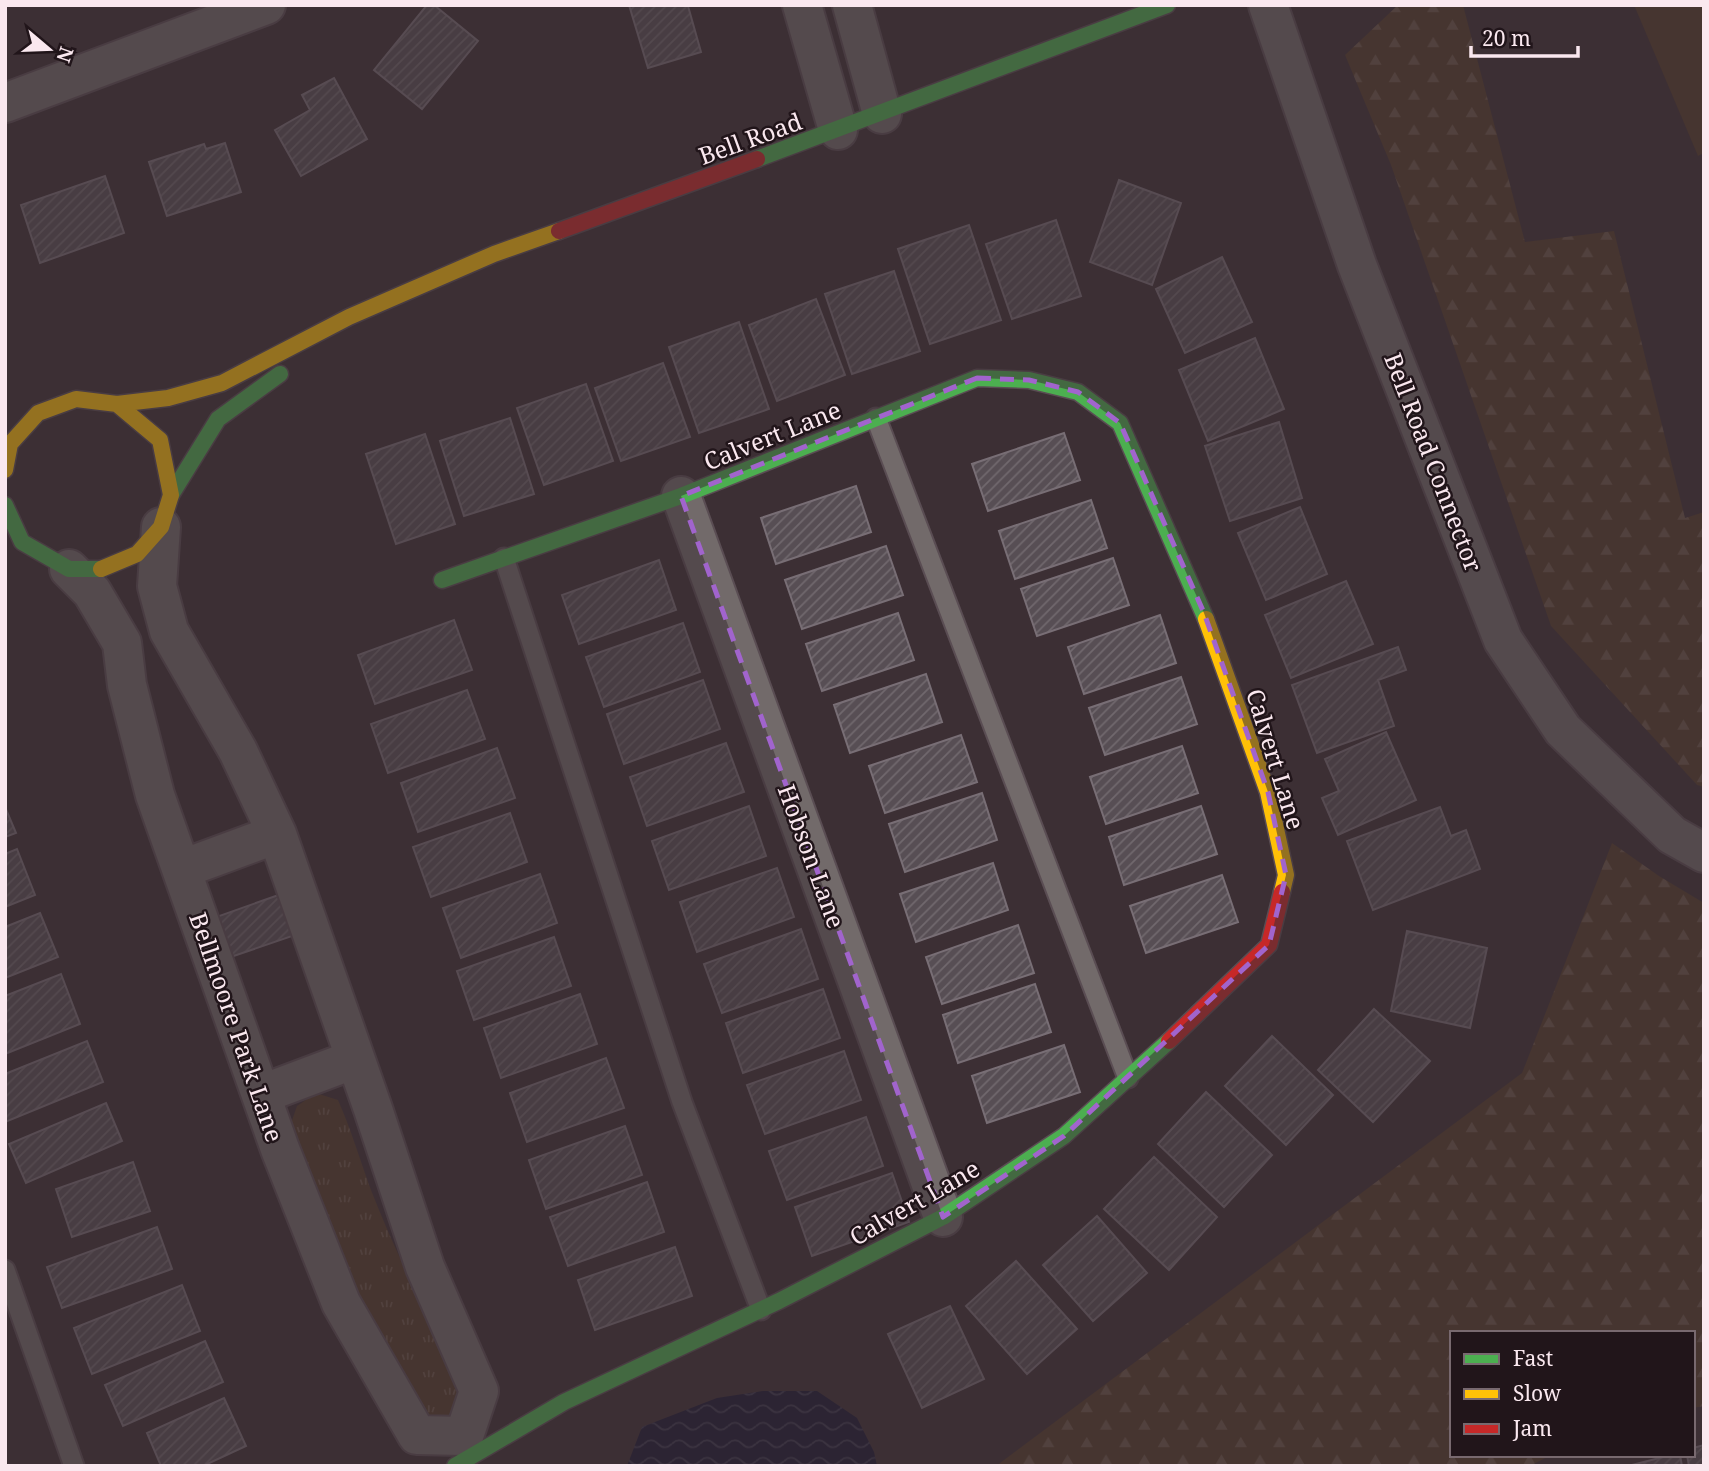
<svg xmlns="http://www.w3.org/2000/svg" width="1709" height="1471" viewBox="0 0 1709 1471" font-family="'Noto Serif',serif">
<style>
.grass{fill:url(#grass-tufts)}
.forest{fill:url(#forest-firs)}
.pitch{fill:#523c2a}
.water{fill:url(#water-waves)}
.building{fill:url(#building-hatch);stroke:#786e75;stroke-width:2}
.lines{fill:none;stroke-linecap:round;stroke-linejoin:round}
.lane-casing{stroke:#5a4d53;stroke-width:23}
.street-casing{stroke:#5a4d53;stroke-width:42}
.fast-casing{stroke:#5a4d53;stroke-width:19}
.slow-casing{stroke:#5a4d53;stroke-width:19}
.jam-casing{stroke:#5a4d53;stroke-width:19}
.lane{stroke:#726a6a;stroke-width:19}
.street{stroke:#726a6a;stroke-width:38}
.fast{stroke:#4caf50;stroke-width:16}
.slow{stroke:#ffc107;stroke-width:16}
.jam{stroke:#c62828;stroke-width:16}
.marked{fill:none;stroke:#a164cd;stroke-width:5;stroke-dasharray:14 9;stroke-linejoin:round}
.labels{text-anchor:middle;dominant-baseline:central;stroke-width:5;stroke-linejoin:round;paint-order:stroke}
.street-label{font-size:24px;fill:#fae8ef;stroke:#21151a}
</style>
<defs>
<pattern id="grass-tufts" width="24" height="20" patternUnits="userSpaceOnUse" patternTransform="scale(1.75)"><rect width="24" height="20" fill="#523c2a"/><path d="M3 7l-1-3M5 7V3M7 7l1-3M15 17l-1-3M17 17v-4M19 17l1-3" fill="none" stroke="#6c5849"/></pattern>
<pattern id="forest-firs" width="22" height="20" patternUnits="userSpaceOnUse" patternTransform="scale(1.75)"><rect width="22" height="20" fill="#523c2a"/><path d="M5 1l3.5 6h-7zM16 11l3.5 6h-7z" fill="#6c5849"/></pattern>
<pattern id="water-waves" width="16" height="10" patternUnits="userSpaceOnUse" patternTransform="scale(1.75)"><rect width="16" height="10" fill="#191731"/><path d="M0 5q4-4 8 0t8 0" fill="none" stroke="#3b394f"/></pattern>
<pattern id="building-hatch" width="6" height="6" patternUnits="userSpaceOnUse" patternTransform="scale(1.75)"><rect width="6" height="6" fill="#574e54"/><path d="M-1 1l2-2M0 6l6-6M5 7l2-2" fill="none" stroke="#70686d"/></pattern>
</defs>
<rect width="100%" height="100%" fill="#3c2f34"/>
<path class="grass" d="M316 1093 338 1100C351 1129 360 1160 371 1190 397 1257 430 1320 462 1383L456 1411 442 1421 426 1417 362 1311 290 1126 297 1106Z"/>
<path class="forest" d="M1398 5H1463L1525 242 1614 231 1685 518 1704 512V787L1697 785 1551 626 1391 165 1345 55Z
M1612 843 1659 876 1704 903V1406L1693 1408V1333H1452V1455H1551L1530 1466H996L1522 1073Z"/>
<path class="pitch" d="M1634 5H1704V153L1698 156Z"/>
<path class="water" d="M763 1391H817L857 1418 874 1452 877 1466H627L642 1427 717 1398Z"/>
<path class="building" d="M427 5H434L478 41 422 109 374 70Z
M629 5H692L688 6 701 52 648 68Z
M334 78 367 139 301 176 275 130 310 110 302 95Z
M225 143 241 192 167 216 149 162 204 144 206 149Z
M105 176 124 233 40 263 21 205Z
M1119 180 1181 203 1152 285 1090 262Z
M1056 220 1081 296 1012 319 986 244Z
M969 225 1001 320 930 344 898 249Z
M1222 257 1252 322 1185 353 1156 289Z
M894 271 920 351 852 374 825 294Z
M816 299 845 375 777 401 749 325Z
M739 322 769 409 699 433 669 347Z
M1255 338 1284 409 1208 441 1179 370Z
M663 363 690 437 621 461 595 388Z
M586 384 613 461 544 485 517 408Z
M510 418 534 494 464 516 440 441Z
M1279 422 1302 498 1230 521 1205 446Z
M1064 433 1080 480 988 511 972 464Z
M425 434 455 524 396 544 366 454Z
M856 486 871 532 776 564 761 518Z
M1091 500 1107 548 1015 579 999 531Z
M1300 507 1327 574 1266 600 1238 533Z
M886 546 903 595 802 629 785 580Z
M1113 558 1129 605 1037 636 1021 589Z
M659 560 676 610 579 644 562 595Z
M1346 581 1373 644 1291 678 1265 615Z
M898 613 914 660 822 691 806 644Z
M1160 615 1176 663 1084 694 1068 647Z
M454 620 472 670 375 704 358 655Z
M683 623 700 672 604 707 586 657Z
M1398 647 1406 670 1378 680 1394 726 1317 753 1292 685Z
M926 674 942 722 850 753 834 705Z
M1181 677 1197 724 1105 755 1089 708Z
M703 680 720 729 624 764 607 714Z
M467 690 485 739 388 773 371 724Z
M1386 732 1416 800 1338 835 1322 798 1339 791 1325 759Z
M961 735 977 782 885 813 869 766Z
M726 743 744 792 647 826 630 777Z
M1182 746 1198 793 1106 824 1090 777Z
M497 748 515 798 418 832 401 783Z
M982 793 997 840 905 872 889 824Z
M749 806 766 856 669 890 652 841Z
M1201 806 1217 854 1124 885 1109 837Z
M5 807 16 833 5 837Z
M1440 807 1451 836 1466 830 1480 869 1373 910 1347 841Z
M510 813 527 862 431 897 413 847Z
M17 849 35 895 5 907V854Z
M993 863 1008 910 916 942 900 894Z
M777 868 794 917 697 952 680 902Z
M540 874 557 923 461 958 443 908Z
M1222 875 1238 922 1146 953 1130 906Z
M287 892 301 933 219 961 205 921Z
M40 913 58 957 5 978V927Z
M1018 925 1034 973 942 1004 926 957Z
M801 929 818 979 722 1013 704 964Z
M1407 931 1487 948 1470 1028 1391 1011Z
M554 937 571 986 474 1020 457 971Z
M61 974 80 1024 5 1054V996Z
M1035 984 1051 1032 958 1063 943 1015Z
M823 989 840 1038 743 1073 726 1023Z
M580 994 597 1044 501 1078 484 1028Z
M1374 1009 1430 1061 1373 1122 1318 1070Z
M1272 1036 1333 1095 1286 1145 1225 1086Z
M87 1041 103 1082 5 1122V1074Z
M1064 1045 1080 1092 987 1123 972 1076Z
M844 1051 861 1100 765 1134 747 1085Z
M606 1058 624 1108 527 1142 510 1093Z
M1206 1092 1272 1155 1224 1207 1158 1144Z
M106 1103 122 1141 26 1183 9 1144Z
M866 1117 883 1166 787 1200 769 1151Z
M625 1126 642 1175 546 1209 529 1160Z
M1154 1157 1217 1217 1169 1270 1104 1209Z
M133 1162 150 1211 72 1237 56 1189Z
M892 1173 909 1222 812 1256 795 1207Z
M647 1182 664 1232 568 1266 550 1217Z
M1097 1216 1147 1273 1093 1321 1043 1265Z
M157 1227 172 1269 62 1308 47 1267Z
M675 1247 692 1296 595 1330 578 1280Z
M1016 1261 1077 1329 1027 1374 966 1306Z
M182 1285 200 1331 92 1374 74 1328Z
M950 1306 984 1379 922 1408 888 1334Z
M205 1341 223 1382 123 1426 105 1385Z
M224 1398 246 1446 203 1466H161L147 1433Z
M1704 1445V1466H1689L1687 1455H1693V1448Z
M1671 1455H1680L1682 1466H1628Z"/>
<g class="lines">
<defs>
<path id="lane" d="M876 418 1128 1078
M504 558 682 1102 761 1310
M5 1270 74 1466"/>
<path id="street" d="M802 5 838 130
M852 5 882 114
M1268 5 1357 265 1503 640 1563 730 1672 835 1704 853
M5 103 266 5
M681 496 943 1217
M161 527 157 586 169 631 238 751 277 834 373 1109 425 1267 479 1391 464 1436
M69 569 92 592 122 643 127 685 155 795 280 1149 341 1303 417 1435 464 1436
M182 869 277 834
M262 1094 355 1059"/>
<path id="fast" d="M757 159 1167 5
M171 495 218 419 280 374
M5 505 22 542 69 569H101
M442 580 681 496 977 378 1029 380 1078 392 1120 423 1206 619
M455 1466 564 1402 779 1301 943 1217 1064 1136 1169 1041"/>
<path id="slow" d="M117 404 168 398 222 383 349 317 494 254 559 231
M5 470 10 444 38 413 76 399 117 404 160 440 171 495 161 527 137 554 101 569
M1206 619 1268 792 1286 875 1282 892"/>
<path id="jam" d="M559 231 757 159
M1169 1041 1269 945 1282 892"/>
</defs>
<use href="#lane" class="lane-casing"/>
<use href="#street" class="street-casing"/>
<use href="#fast" class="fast-casing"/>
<use href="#slow" class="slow-casing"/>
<use href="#jam" class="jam-casing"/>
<use href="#lane" class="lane"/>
<use href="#street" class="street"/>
<use href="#fast" class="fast"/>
<use href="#slow" class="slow"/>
<use href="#jam" class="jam"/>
</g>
<path d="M0 0H1709V1471H0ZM977 378 1029 380 1078 392 1120 423 1204 613 1268 792 1286 875 1269 945 1064 1136 943 1217 681 496Z" fill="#3c2f34" fill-opacity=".55" fill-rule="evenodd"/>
<path class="marked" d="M977 378 1029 380 1078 392 1120 423 1204 613 1268 792 1286 875 1269 945 1064 1136 943 1217 681 496Z"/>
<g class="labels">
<g class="street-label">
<text transform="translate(750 138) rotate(-20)">Bell Road</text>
<text transform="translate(772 435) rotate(-22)">Calvert Lane</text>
<text transform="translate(1434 462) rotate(69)">Bell Road Connector</text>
<text transform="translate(1276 759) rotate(73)">Calvert Lane</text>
<text transform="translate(812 856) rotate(70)">Hobson Lane</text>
<text transform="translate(237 1027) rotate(71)">Bellmoore Park Lane</text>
<text transform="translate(914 1202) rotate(-30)">Calvert Lane</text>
</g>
</g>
<rect width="1709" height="1471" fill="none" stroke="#fae8ef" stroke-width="14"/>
<rect x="1450" y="1331" width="245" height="126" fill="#21151a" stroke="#78696f" stroke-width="2"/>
<rect x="1464" y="1354" width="35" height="10" fill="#4caf50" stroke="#78696f" stroke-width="2"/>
<text x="1513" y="1366" font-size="21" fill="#fae8ef">Fast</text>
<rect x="1464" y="1389" width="35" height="10" fill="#ffc107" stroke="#78696f" stroke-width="2"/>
<text x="1513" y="1401" font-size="21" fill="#fae8ef">Slow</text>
<rect x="1464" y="1424" width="35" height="10" fill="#c62828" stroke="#78696f" stroke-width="2"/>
<text x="1513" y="1436" font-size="21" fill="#fae8ef">Jam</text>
<g transform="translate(49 49) rotate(109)" stroke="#21151a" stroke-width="5" paint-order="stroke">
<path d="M0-5L12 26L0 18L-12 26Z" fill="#fae8ef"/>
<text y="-10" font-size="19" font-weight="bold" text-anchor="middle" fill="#fae8ef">N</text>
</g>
<path d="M1471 46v10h107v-10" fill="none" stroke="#fae8ef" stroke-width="3.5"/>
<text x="1482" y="46" font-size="21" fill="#fae8ef" stroke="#21151a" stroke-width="5" paint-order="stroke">20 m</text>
</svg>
